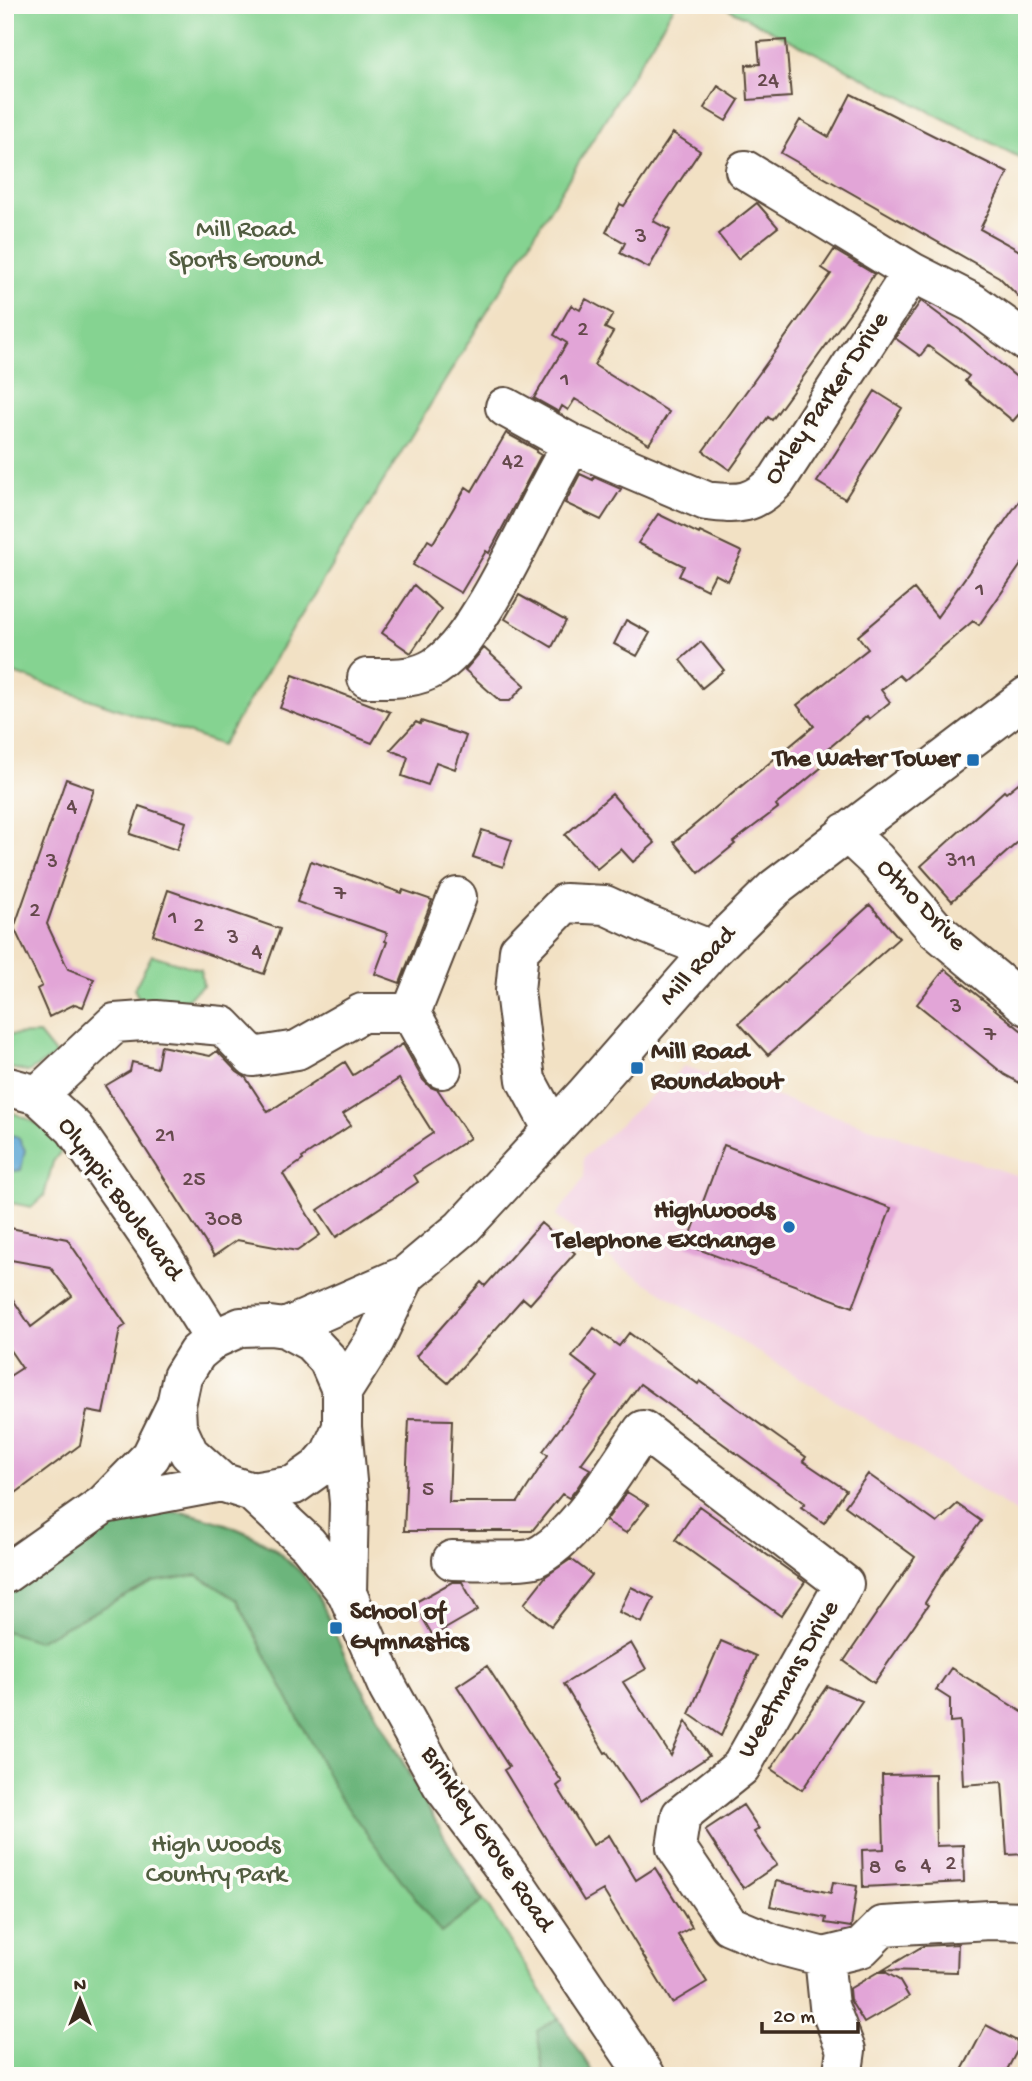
<svg xmlns="http://www.w3.org/2000/svg" width="1032" height="2081" viewBox="0 0 1032 2081" font-family="'Gochi Hand',sans-serif">
<style>
.built{fill:#f2cfe1}
.green{fill:#85d391;stroke:#607e58;stroke-width:2}
.forest{fill:#6cb57b;stroke:#54704c;stroke-width:2}
.water{fill:#5ca6d4;stroke:#4c6879;stroke-width:2}
.building{fill:#e2a5d7}
.lines{fill:none;stroke-linecap:round;stroke-linejoin:round}
.minor-casing{stroke:#564537;stroke-width:42}
.minor{stroke:#fff;stroke-width:38}
.poi-dot{fill:#1f6fb2;stroke:#fdfcf7;stroke-width:2.5}
.labels{text-anchor:middle;dominant-baseline:central;stroke-width:7;stroke-linejoin:round;paint-order:stroke}
.number-label{font-size:23px;fill:#65494c}
.park-label{font-size:26px;fill:#515d40;stroke:#fdfcf7}
.street-label{font-size:26px;fill:#3b2a1e;stroke:#fdfcf7}
.poi-label{font-size:26px;font-weight:bold;fill:#3b2a1e;stroke:#fdfcf7;text-anchor:end}
</style>
<rect width="100%" height="100%" fill="#fdfcf7"/>
<filter id="ink" filterUnits="userSpaceOnUse"><feTurbulence type="fractalNoise" baseFrequency=".0143" numOctaves="2"/><feDisplacementMap in="SourceGraphic" scale="14" xChannelSelector="R" yChannelSelector="G"/><feConvolveMatrix kernelMatrix="1 2 1 2 8 2 1 2 1" color-interpolation-filters="sRGB"/></filter>
<filter id="wash" filterUnits="userSpaceOnUse"><feTurbulence type="fractalNoise" baseFrequency=".00686" numOctaves="4" result="noise"/><feDisplacementMap in="SourceGraphic" scale="28" xChannelSelector="R" yChannelSelector="G"/><feGaussianBlur stdDeviation="1.57" result="paint"/><feColorMatrix in="noise" values="0 0 0 0 0 0 0 0 0 0 0 0 0 0 0 0 0 1.4 0 .05"/><feComposite in="paint" operator="in"/></filter>
<g filter="url(#wash)">
<rect width="100%" height="100%" fill="#f2e1c4"/>
<path class="built" d="M684 1066 1027 1179V1519L616 1264 556 1216 584 1178 583 1158Z"/>
<path class="green" d="M5 5H675L222 745 5 670Z
M721 5H1027V162L1021 158Z
M152 955 201 970 203 985 178 1007 143 1006 134 989Z
M39 1034 56 1055 28 1072 5 1067V1035Z
M5 1110C28 1118 52 1127 61 1151L53 1162 44 1196 32 1207 5 1202Z
M186 1512 226 1524 250 1534 274 1548 301 1572 318 1597 344 1654 447 1842 595 2076H5V1593L122 1521Z"/>
<path class="forest" d="M165 1511C215 1515 263 1535 299 1571 324 1596 333 1634 349 1664 392 1744 435 1824 483 1901L441 1933 338 1795 237 1600 197 1575 153 1582 38 1641 5 1631V1593L83 1540 144 1513Z
M558 2018 595 2076H544L537 2031Z"/>
<path class="water" d="M5 1133 18 1137 25 1150 21 1170 5 1172Z"/>
<g id="blocks">
<path class="building" d="M786 40 791 97 748 100 746 65 760 64 758 42Z
M718 86 739 100 726 121 704 108Z
M851 94 1008 173 980 229 1027 255V305L999 277 781 153 800 120 829 137Z
M673 133 700 151 653 221 670 230 649 268 620 253 625 243 606 232 620 204 624 206Z
M757 203 778 227 738 259 718 234Z
M834 250 874 274 853 308 772 420 768 417 730 470 703 451 831 274 822 268Z
M586 299 613 314 605 328 613 332 594 365 669 412 649 444 575 399 568 410 562 406 559 412 534 398 567 343 554 335 571 305 580 310Z
M921 301 964 333 1027 386V405L1013 421 965 381 969 376 928 346 920 356 895 338Z
M875 391 902 408 845 499 817 482Z
M506 433 537 450 536 452 541 455 495 542 489 553 486 551 461 593 413 565 428 540 433 543 466 487 472 491Z
M580 474 593 480 594 477 621 489 601 520 565 503Z
M1027 490V556L979 625 973 621 904 680 899 675 881 690 890 702 869 719 867 716 816 759 822 767 776 805 778 808 733 842 735 844 699 873 674 842 814 726 797 705 868 649 858 636 914 589 937 617Z
M658 514 699 534 700 532 742 552 728 581 715 574 707 590 679 576 684 566 638 543Z
M414 585 441 609 411 653 382 633Z
M519 595 566 621 552 647 505 619Z
M626 620 650 633 637 656 614 644Z
M701 642 724 670 702 688 680 660Z
M484 648 525 685 510 701H500L465 670Z
M293 675 390 712 372 743 280 708Z
M421 721 466 736 455 769 436 762 428 785 402 776 408 757 390 750 416 722 420 724Z
M1027 776V834L952 901 921 866 1004 791 1006 793Z
M66 779 94 789 47 924 68 969 94 979 83 1007 75 1004 49 1017 37 989 42 986 14 928Z
M612 794 655 843 633 862 621 849 597 869 565 835Z
M139 806 186 822 177 850 130 834Z
M482 830 512 840 503 867 473 857Z
M311 861 402 893 403 890 432 900 400 983 375 974 387 942 385 941 387 933 297 902Z
M168 890 280 929 264 974 153 935Z
M870 905 899 938 768 1055 739 1023Z
M945 969 1027 1035V1087L1005 1075 917 1004Z
M403 1044 423 1080 430 1087 438 1090 470 1138 414 1175 418 1182 336 1237 318 1210 433 1133 399 1079 343 1114 351 1125 302 1158 303 1160 283 1174 320 1235 297 1251 237 1240 214 1256 105 1086 130 1071 132 1062 157 1068 161 1046 210 1056 217 1051 237 1072 246 1078 268 1112 345 1062 353 1075Z
M724 1145 891 1208 853 1307 687 1245Z
M541 1223 575 1253 530 1304 523 1298 448 1383 416 1356 481 1282 485 1286Z
M5 1227 67 1239 126 1325 120 1329 103 1414 87 1411 80 1445 5 1501V1379L22 1368 5 1343V1287L31 1327 72 1296 50 1267 5 1259Z
M594 1328 619 1346 629 1333 698 1384 700 1381 779 1438 806 1457 803 1461 846 1490 824 1523 801 1507 805 1503 640 1384 581 1464 590 1469 577 1488 569 1498 562 1494 532 1531H404L409 1419 452 1420 449 1502H518L548 1455 543 1451 598 1377 572 1357Z
M868 1474 937 1523 957 1504 981 1521 942 1575 925 1603 928 1605 874 1683 844 1661 915 1557 845 1506Z
M627 1492 648 1505 626 1533 606 1521Z
M699 1506 805 1582 781 1616 675 1540Z
M571 1559 592 1575 551 1626 524 1604 546 1576Z
M452 1582H462L478 1610 433 1636 414 1603Z
M631 1587 654 1598 642 1623 619 1612Z
M721 1641 756 1656 721 1736 689 1714Z
M631 1643 646 1669 623 1682 671 1756 686 1721 709 1756 640 1802 607 1752 605 1753 564 1684Z
M487 1666 562 1782 557 1786 593 1845 609 1835 636 1880 655 1868 692 1927 678 1935 707 1982 672 2003 603 1890 584 1901 504 1770 509 1767 457 1686Z
M951 1668 1027 1715V1854L1007 1855 1002 1782 963 1785 960 1721 950 1722V1699L936 1690Z
M827 1686 862 1701 802 1790 771 1769Z
M935 1774 936 1846 963 1845 964 1882 863 1887 862 1850 884 1849 882 1775Z
M743 1805 759 1829 754 1832 777 1865 743 1888 705 1830Z
M776 1881 831 1893 833 1882 857 1886 851 1927 825 1923 826 1918 770 1906Z
M958 1944 957 1972 883 1970 923 1946Z
M878 1972H885L899 1980 909 1997 864 2023 850 2000 849 1989Z
M986 2025 1017 2041V2051L1008 2068 1004 2076H959Z"/>
</g>
</g>
<g filter="url(#ink)">
<use href="#blocks" fill-opacity="0" stroke="#564537" stroke-width="2"/>
<g class="lines">
<defs>
<path id="minor" d="M745 170 912 272
M505 407 572 444 706 501C739 505 753 505 777 480L912 272 973 303 1027 342
M367 678C391 678 414 680 435 667 459 651 474 624 489 600 519 549 542 495 572 444
M846 832 875 859 936 930 1027 1006
M442 1069 411 1013 457 897
M5 1086 38 1095 74 1128 159 1251 214 1339
M38 1095 115 1023 156 1020 223 1026 253 1057 297 1050 362 1013H411
M553 1130 526 1080 515 991 519 950 565 903 605 905 646 924 712 950
M285 1328 406 1275 462 1228 584 1096 712 950 775 888 1027 696
M342 1392 375 1340 406 1275
M342 1427 349 1503 347 1593
M252 1492 308 1544 347 1593 388 1688 442 1785 518 1887 646 2076
M104 1504 221 1482
M452 1560C468 1560 523 1562 534 1558 575 1540 617 1467 643 1430L844 1584 741 1767 681 1815 676 1847 729 1925 774 1944 824 1957 861 1948 883 1926 990 1920 1027 1921
M5 1574 104 1504 151 1456 176 1405 182 1377 197 1353 214 1339 241 1327 270 1326 285 1328 311 1342 328 1360 342 1392V1427L330 1454 318 1468 294 1485 252 1492 221 1482 189 1453 177 1427 176 1405
M824 1957 829 2006 846 2050 843 2071"/>
</defs>
<use href="#minor" class="minor-casing"/>
<use href="#minor" class="minor"/>
</g>
</g>
<g class="poi-dot">
<rect x="966" y="753" width="14" height="14" rx="3.5"/>
<rect x="630" y="1061" width="14" height="14" rx="3.5"/>
<circle cx="789" cy="1227" r="7"/>
<rect x="329" y="1621" width="14" height="14" rx="3.5"/>
</g>
<g class="labels">
<g class="number-label">
<text x="768" y="81">24</text>
<text x="641" y="237">3</text>
<text x="583" y="330">2</text>
<text x="565" y="380">1</text>
<text x="513" y="462">42</text>
<text x="980" y="590">1</text>
<text x="72" y="807">4</text>
<text x="961" y="861">311</text>
<text x="52" y="862">3</text>
<text x="340" y="894">7</text>
<text x="35" y="911">2</text>
<text x="173" y="918">1</text>
<text x="199" y="926">2</text>
<text x="233" y="938">3</text>
<text x="257" y="952">4</text>
<text x="956" y="1007">3</text>
<text x="990" y="1035">7</text>
<text x="165" y="1136">21</text>
<text x="194" y="1180">25</text>
<text x="224" y="1220">308</text>
<text x="428" y="1490">5</text>
<text x="951" y="1864">2</text>
<text x="926" y="1866">4</text>
<text x="900" y="1867">6</text>
<text x="875" y="1868">8</text>
</g>
<g class="park-label">
<text x="245" y="231">Mill Road<tspan x="245" dy="30">Sports Ground</tspan></text>
<text x="216" y="1846">High Woods<tspan x="216" dy="30">Country Park</tspan></text>
</g>
<g class="street-label">
<text transform="translate(828 399) rotate(-56)">Oxley Parker Drive</text>
<text transform="translate(920 906) rotate(46)">Otho Drive</text>
<text transform="translate(699 967) rotate(-47)">Mill Road</text>
<text transform="translate(119 1200) rotate(54)">Olympic Boulevard</text>
<text transform="translate(790 1680) rotate(-60)">Weetmans Drive</text>
<text transform="translate(486 1840) rotate(56)">Brinkley Grove Road</text>
</g>
<g class="poi-label">
<text x="959" y="760">The Water Tower</text>
<text x="651" y="1053" text-anchor="start">Mill Road<tspan x="651" dy="30">Roundabout</tspan></text>
<text x="775" y="1212">Highwoods<tspan x="775" dy="30">Telephone Exchange</tspan></text>
<text x="350" y="1613" text-anchor="start">School of<tspan x="350" dy="30">Gymnastics</tspan></text>
</g>
</g>
<rect width="1032" height="2081" fill="none" stroke="#fdfcf7" stroke-width="28"/>
<g transform="translate(80 2000)" stroke="#fdfcf7" stroke-width="5" paint-order="stroke">
<path d="M0-5L12 26L0 18L-12 26Z" fill="#3b2a1e"/>
<text y="-10" font-size="19" font-weight="bold" text-anchor="middle" fill="#3b2a1e">N</text>
</g>
<path d="M762 2022v10h96v-10" fill="none" stroke="#3b2a1e" stroke-width="3.5"/>
<text x="773" y="2022" font-size="21" fill="#3b2a1e" stroke="#fdfcf7" stroke-width="5" paint-order="stroke">20 m</text>
</svg>
